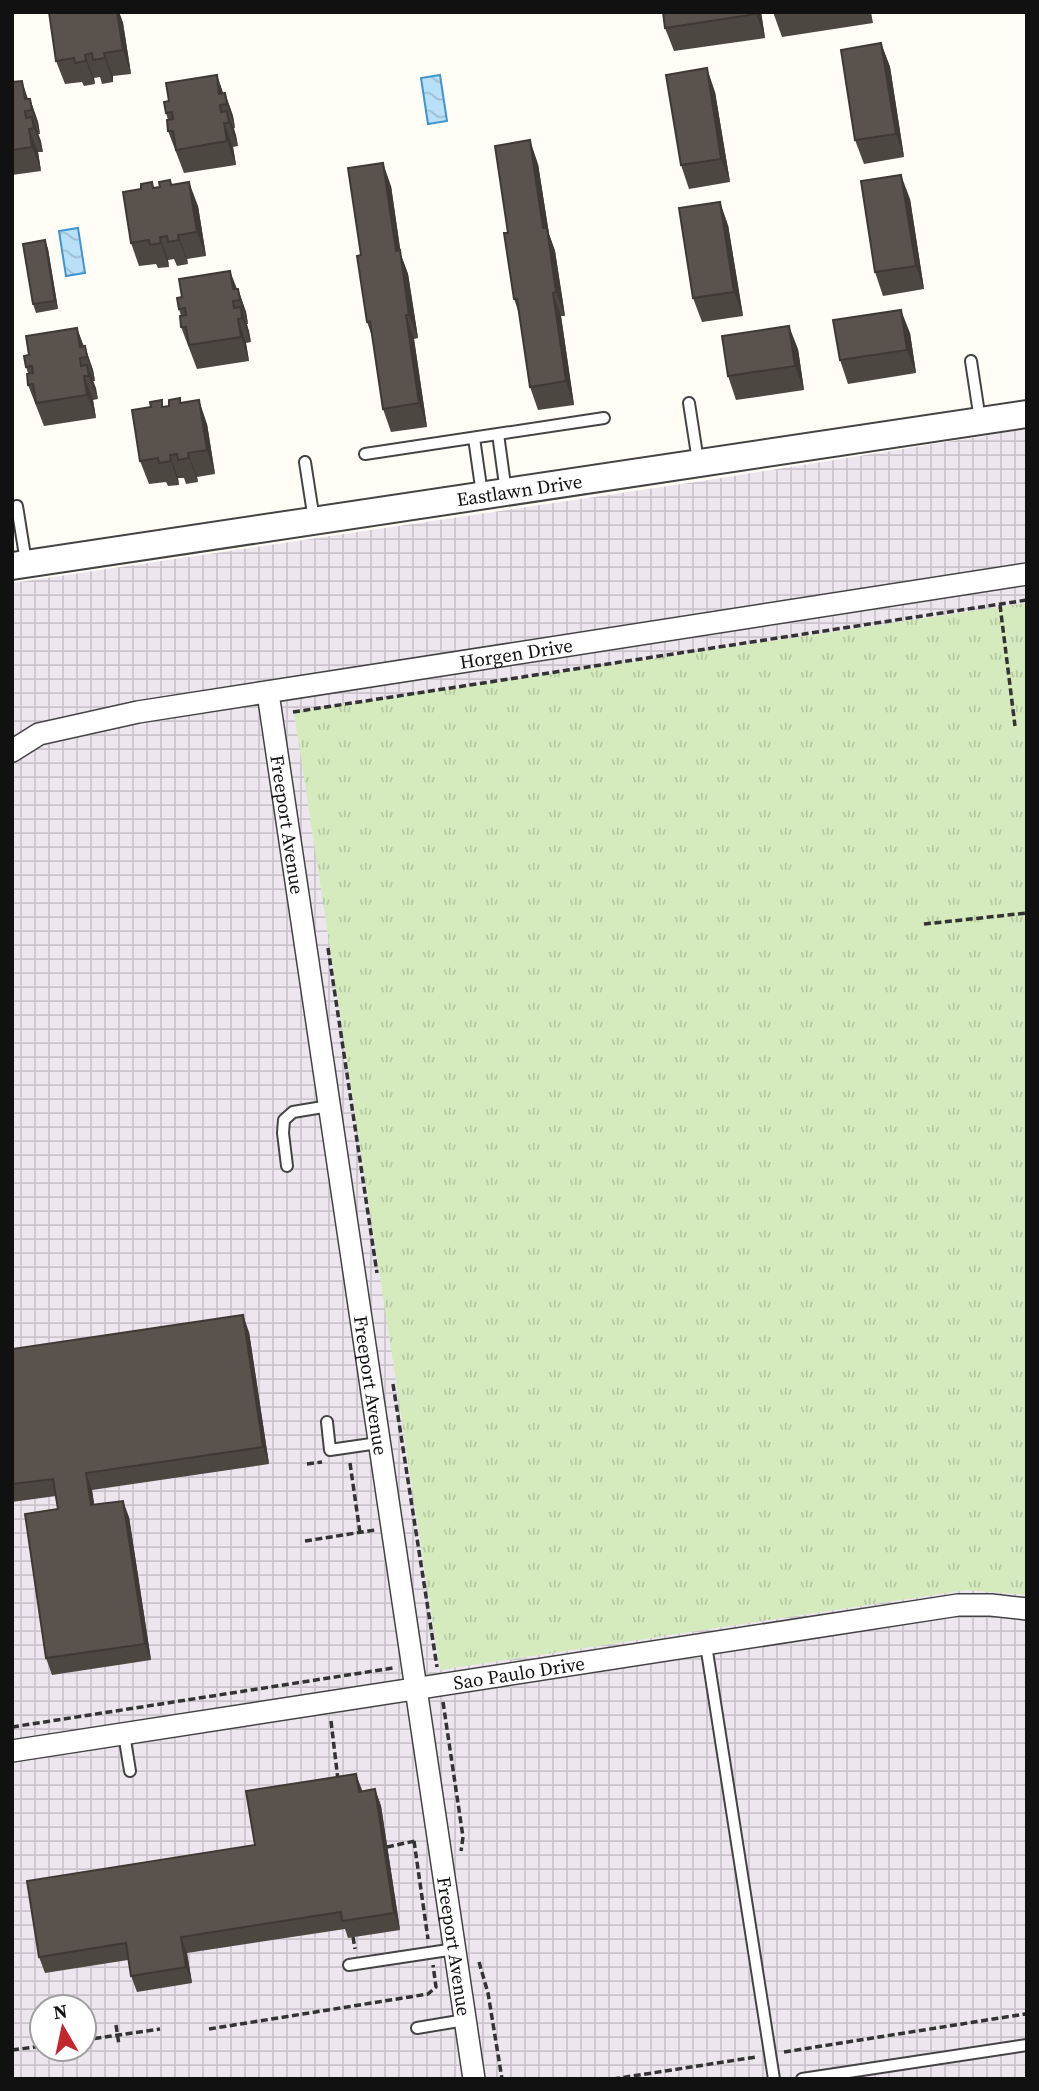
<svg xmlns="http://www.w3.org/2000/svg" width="1039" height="2091" viewBox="0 0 1039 2091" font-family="'Source Serif 4',serif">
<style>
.industrial{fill:url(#industrial-grid);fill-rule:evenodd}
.grass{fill:url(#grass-tufts)}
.water{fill:url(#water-waves);stroke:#3f96cf;stroke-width:2}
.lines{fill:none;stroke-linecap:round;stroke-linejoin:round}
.service-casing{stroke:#444;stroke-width:14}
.minor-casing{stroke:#444;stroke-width:24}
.tertiary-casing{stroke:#444;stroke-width:30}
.path{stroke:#333;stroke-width:3.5;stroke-dasharray:7 3.5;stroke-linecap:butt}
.service{stroke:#fff;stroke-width:10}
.minor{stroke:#fff;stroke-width:21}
.tertiary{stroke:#fff;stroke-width:26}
.wall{fill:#4d4742}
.shaded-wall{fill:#3f3936}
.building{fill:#5a524d;stroke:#3f3936;stroke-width:2}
.labels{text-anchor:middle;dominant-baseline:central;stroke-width:7;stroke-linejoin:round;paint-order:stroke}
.street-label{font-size:19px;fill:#111;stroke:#fff}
</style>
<defs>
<pattern id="industrial-grid" width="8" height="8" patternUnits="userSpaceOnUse" patternTransform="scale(1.75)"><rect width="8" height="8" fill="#eee6ef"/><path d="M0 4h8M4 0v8" fill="none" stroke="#cbc4cc"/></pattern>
<pattern id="grass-tufts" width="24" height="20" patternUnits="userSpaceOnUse" patternTransform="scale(1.75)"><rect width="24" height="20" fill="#d5ebbd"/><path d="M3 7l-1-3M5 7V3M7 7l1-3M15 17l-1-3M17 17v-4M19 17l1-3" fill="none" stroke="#b6c8a1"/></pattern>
<pattern id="water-waves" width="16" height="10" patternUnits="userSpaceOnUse" patternTransform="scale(1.75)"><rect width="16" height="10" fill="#b9e0f7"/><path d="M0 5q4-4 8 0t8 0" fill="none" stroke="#9ebfd3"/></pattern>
</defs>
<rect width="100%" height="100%" fill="#fffdf5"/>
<path class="industrial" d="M1027 429V2079H12V583L702 481ZM42 2007H84V2049H42Z"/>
<path class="grass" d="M1027 603V1595L966 1590 440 1670 294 712Z"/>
<path class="water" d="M440 75 447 121 428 124 421 78Z
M78 228 85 273 66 276 59 231Z"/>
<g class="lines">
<defs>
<path id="service" d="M971 361 980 420
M689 403 698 461
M498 434 506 492
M474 438 482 494
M365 454 604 418
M305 462 314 520
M17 506 26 562
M287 1166 283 1133 284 1120 293 1112 329 1106
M327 1422 330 1450 378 1443
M706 1645 774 2079
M124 1734 130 1771
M349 1965 455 1949
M417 2028 465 2020
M802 2079 1027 2045"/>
<g id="minor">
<path id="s1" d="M268 693 474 2079"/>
<path id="s2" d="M12 751 39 734 138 712 1027 574"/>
<path id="s3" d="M12 1751 958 1605H991L1027 1609"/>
</g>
<g id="tertiary">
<path id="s4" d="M12 566 1027 414"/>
</g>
</defs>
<use href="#service" class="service-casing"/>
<use href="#minor" class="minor-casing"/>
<use href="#tertiary" class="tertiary-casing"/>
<path class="path" d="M1000 605 1015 726
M293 712 1027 600
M924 924 1027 913
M328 948 377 1273
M393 1384 437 1667
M350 1463 360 1533
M307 1464 322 1462
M305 1541 375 1530
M443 1702 463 1837 461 1851
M331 1721 338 1780
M12 1727 393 1668
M414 1841 428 1939
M387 1847 415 1841
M353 1937 355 1949
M479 1962 488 1993 502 2079
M116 2025 119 2045
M209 2029 428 1994 436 1987 433 1965
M84 2040 160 2029
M12 2050 42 2046
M784 2052 1025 2014 1027 2015
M613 2079 756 2057"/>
<use href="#service" class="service"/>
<use href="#minor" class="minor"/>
<use href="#tertiary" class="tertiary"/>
</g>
<path class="wall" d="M49 12H119L123 23 131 74 113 76V82L102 84 100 77 94 78 95 84 84 86 82 82 65 84 56 61Z
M663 12H761L765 38 674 51 665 28Z
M773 12H871L873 23 782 37Z
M881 43 890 67 904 157 864 164 855 140Z
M217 75 223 93H225L233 116 235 128H234L238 146 233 147 236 165 184 173 168 131V120L166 113 169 101Z
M12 82 28 99H30L38 122 40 134H38L43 152H38L41 171 12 175Z
M715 92 730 182 689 189 681 165Z
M538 164 549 234 555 251 565 316H561L574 405 538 410 530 387 519 313 514 299 508 233Z
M170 180 172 185 198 206 206 256 187 259 188 264 177 266 174 259 168 260 169 267 158 268 156 264 139 266 131 243 141 189 160 187Z
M391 186 401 255 408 274 418 338 414 339 427 427 391 432 383 409 372 336 367 322 361 255Z
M910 199 924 289 883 296 875 272Z
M728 225 743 316 702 322 693 298Z
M45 240 48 249 58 309 36 313 33 304Z
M238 289 246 312 248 324H247L251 342 246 343 249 361 197 369 181 327V316L179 309Z
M77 328 93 370 95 381H93L98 399 93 400 96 418 44 426 28 385V373L26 367 29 355Z
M910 333 916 373 848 384 840 360Z
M798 349 804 390 736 400 728 376Z
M180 398 181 403 207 424 215 474 197 477 198 482 186 484 184 478H178L179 485 168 486 166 482 149 484 140 461 164 407 169 406Z
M249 1332 269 1464 92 1490 94 1505 129 1517 151 1660 52 1675 46 1658 58 1509 56 1496 12 1502V1349Z
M375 1789 381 1806 400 1930 348 1938 345 1929 187 1953 192 1983 137 1992 131 1976 128 1960 45 1973 39 1957 255 1845 363 1791Z"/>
<path class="shaded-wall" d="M117 12H119L123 23 131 74 123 50Z
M756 12H761L765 38 756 14Z
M881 43 890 67 904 157 896 134Z
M104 53 113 76V82L105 58Z
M85 55 94 78 95 84 86 61Z
M707 68 715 92 730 182 721 159Z
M217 75 225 99 219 94Z
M22 81 30 105 25 99Z
M225 93 233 116 235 128 227 104Z
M30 99 38 122 40 134 32 110Z
M227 111 236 135 238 146 229 123Z
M32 117 41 141 43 152 34 128Z
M224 123 233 147 236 165 227 141Z
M29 129 38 152 41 171 32 147Z
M530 140 538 164 549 234 555 251 565 316 556 292 543 228Z
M383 163 391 186 401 255 408 274 418 338 409 315 396 251Z
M901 175 910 199 924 289 916 266Z
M189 182 198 206 206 256 197 232Z
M720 202 728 225 743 316 734 292Z
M178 235 187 259 188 264 179 240Z
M160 237 168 260 169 267 161 243Z
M45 240 48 249 58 309 55 301Z
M230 271 239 294 233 289Z
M238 289 246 312 248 324 240 300Z
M553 293 561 316 574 405 566 381Z
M241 307 249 331 251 342 242 318Z
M901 310 910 333 916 373 907 350Z
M406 315 414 339 427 427 419 403Z
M238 319 246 343 249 361 241 337Z
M789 326 798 349 804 390 795 366Z
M77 328 85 352 80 347Z
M85 346 93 370 95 381 87 357Z
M87 365 96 388 98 399 89 376Z
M84 376 93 400 96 418 87 395Z
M199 400 207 424 215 474 207 450Z
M188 453 197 477 198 482 189 458Z
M170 455 178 478 179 485 171 461Z
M243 1315 249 1332 269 1464 263 1447Z
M86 1473 92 1490 97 1522 91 1505Z
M123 1501 129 1517 151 1660 145 1644Z
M356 1774 362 1790 365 1808 359 1792Z
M375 1789 381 1806 400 1930 394 1913Z
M181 1937 187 1953 192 1983 186 1967Z"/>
<path class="building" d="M49 12H117L123 50 104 53 105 58 93 60 92 53 85 55 86 61 75 63 74 58 56 61Z
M663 12H756V14L665 28Z
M881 43 896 134 855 140 841 50Z
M707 68 721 159 681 165 666 75Z
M217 75 219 94 225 93 227 104 220 105 221 112 227 111 229 123H224L227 141 176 150 173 131H168L167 120 173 119 172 112 166 113 164 102 169 101 166 83Z
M22 81 25 99H30L32 110 25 111 26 118 32 117 34 128 29 129 32 147 12 150V82Z
M530 140 543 228H547L556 292 553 293 566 381 530 387 517 299H514L504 233H508L495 146Z
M383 163 396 251 400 250 409 315H406L419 403 383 409 370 321 367 322 357 256 361 255 348 168Z
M901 175 916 266 875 272 861 181Z
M170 180 171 185 189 182 197 232 178 235 179 240 168 242 167 236 160 237 161 243 150 245 149 240 131 243 123 192 141 189V184L152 182 153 188 160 187 159 182Z
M720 202 734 292 693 298 679 208Z
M45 240 55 301 33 304 23 244Z
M230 271 233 289H238L240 300 233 301 234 308 241 307 242 318 238 319 241 337 189 345 186 327H181L180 316 186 315 185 308 179 309 177 298 182 297 179 279Z
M901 310 907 350 840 360 833 320Z
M789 326 795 366 728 376 722 336Z
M77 328 80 347 85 346 87 357 80 358 81 366 87 365 89 376H84L87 395 36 403 33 384 28 385 27 374 33 373 32 366 26 367 24 356 29 355 26 336Z
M180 398V403L199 400 207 450 188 453 189 458 178 460 177 454 170 455 171 461 159 463 158 458 140 461 132 410 151 407 150 402 162 400V407L169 406V400Z
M243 1315 263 1447 86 1473 91 1505 123 1501 145 1644 46 1658 25 1514 58 1509 53 1479 12 1484V1349Z
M356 1774 359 1792 375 1789 394 1913 342 1921 341 1912 181 1937 186 1967 131 1976 126 1943 39 1957 27 1881 255 1845 246 1791Z"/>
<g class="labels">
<g class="street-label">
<text stroke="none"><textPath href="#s4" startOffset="513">Eastlawn Drive</textPath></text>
<text stroke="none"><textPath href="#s2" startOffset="516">Horgen Drive</textPath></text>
<text stroke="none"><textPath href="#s1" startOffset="133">Freeport Avenue</textPath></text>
<text stroke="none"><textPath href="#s1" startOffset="700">Freeport Avenue</textPath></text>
<text stroke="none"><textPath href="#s3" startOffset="513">Sao Paulo Drive</textPath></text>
<text stroke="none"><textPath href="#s1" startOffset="1267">Freeport Avenue</textPath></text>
</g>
</g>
<rect width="1039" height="2091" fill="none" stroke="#111111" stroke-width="28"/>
<g transform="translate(63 2028) rotate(351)"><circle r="33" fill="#ffffff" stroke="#a0a0a0" stroke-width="2"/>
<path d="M0-5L12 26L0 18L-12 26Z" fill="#c4262e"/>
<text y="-10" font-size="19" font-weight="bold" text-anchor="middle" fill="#111111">N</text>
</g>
</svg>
